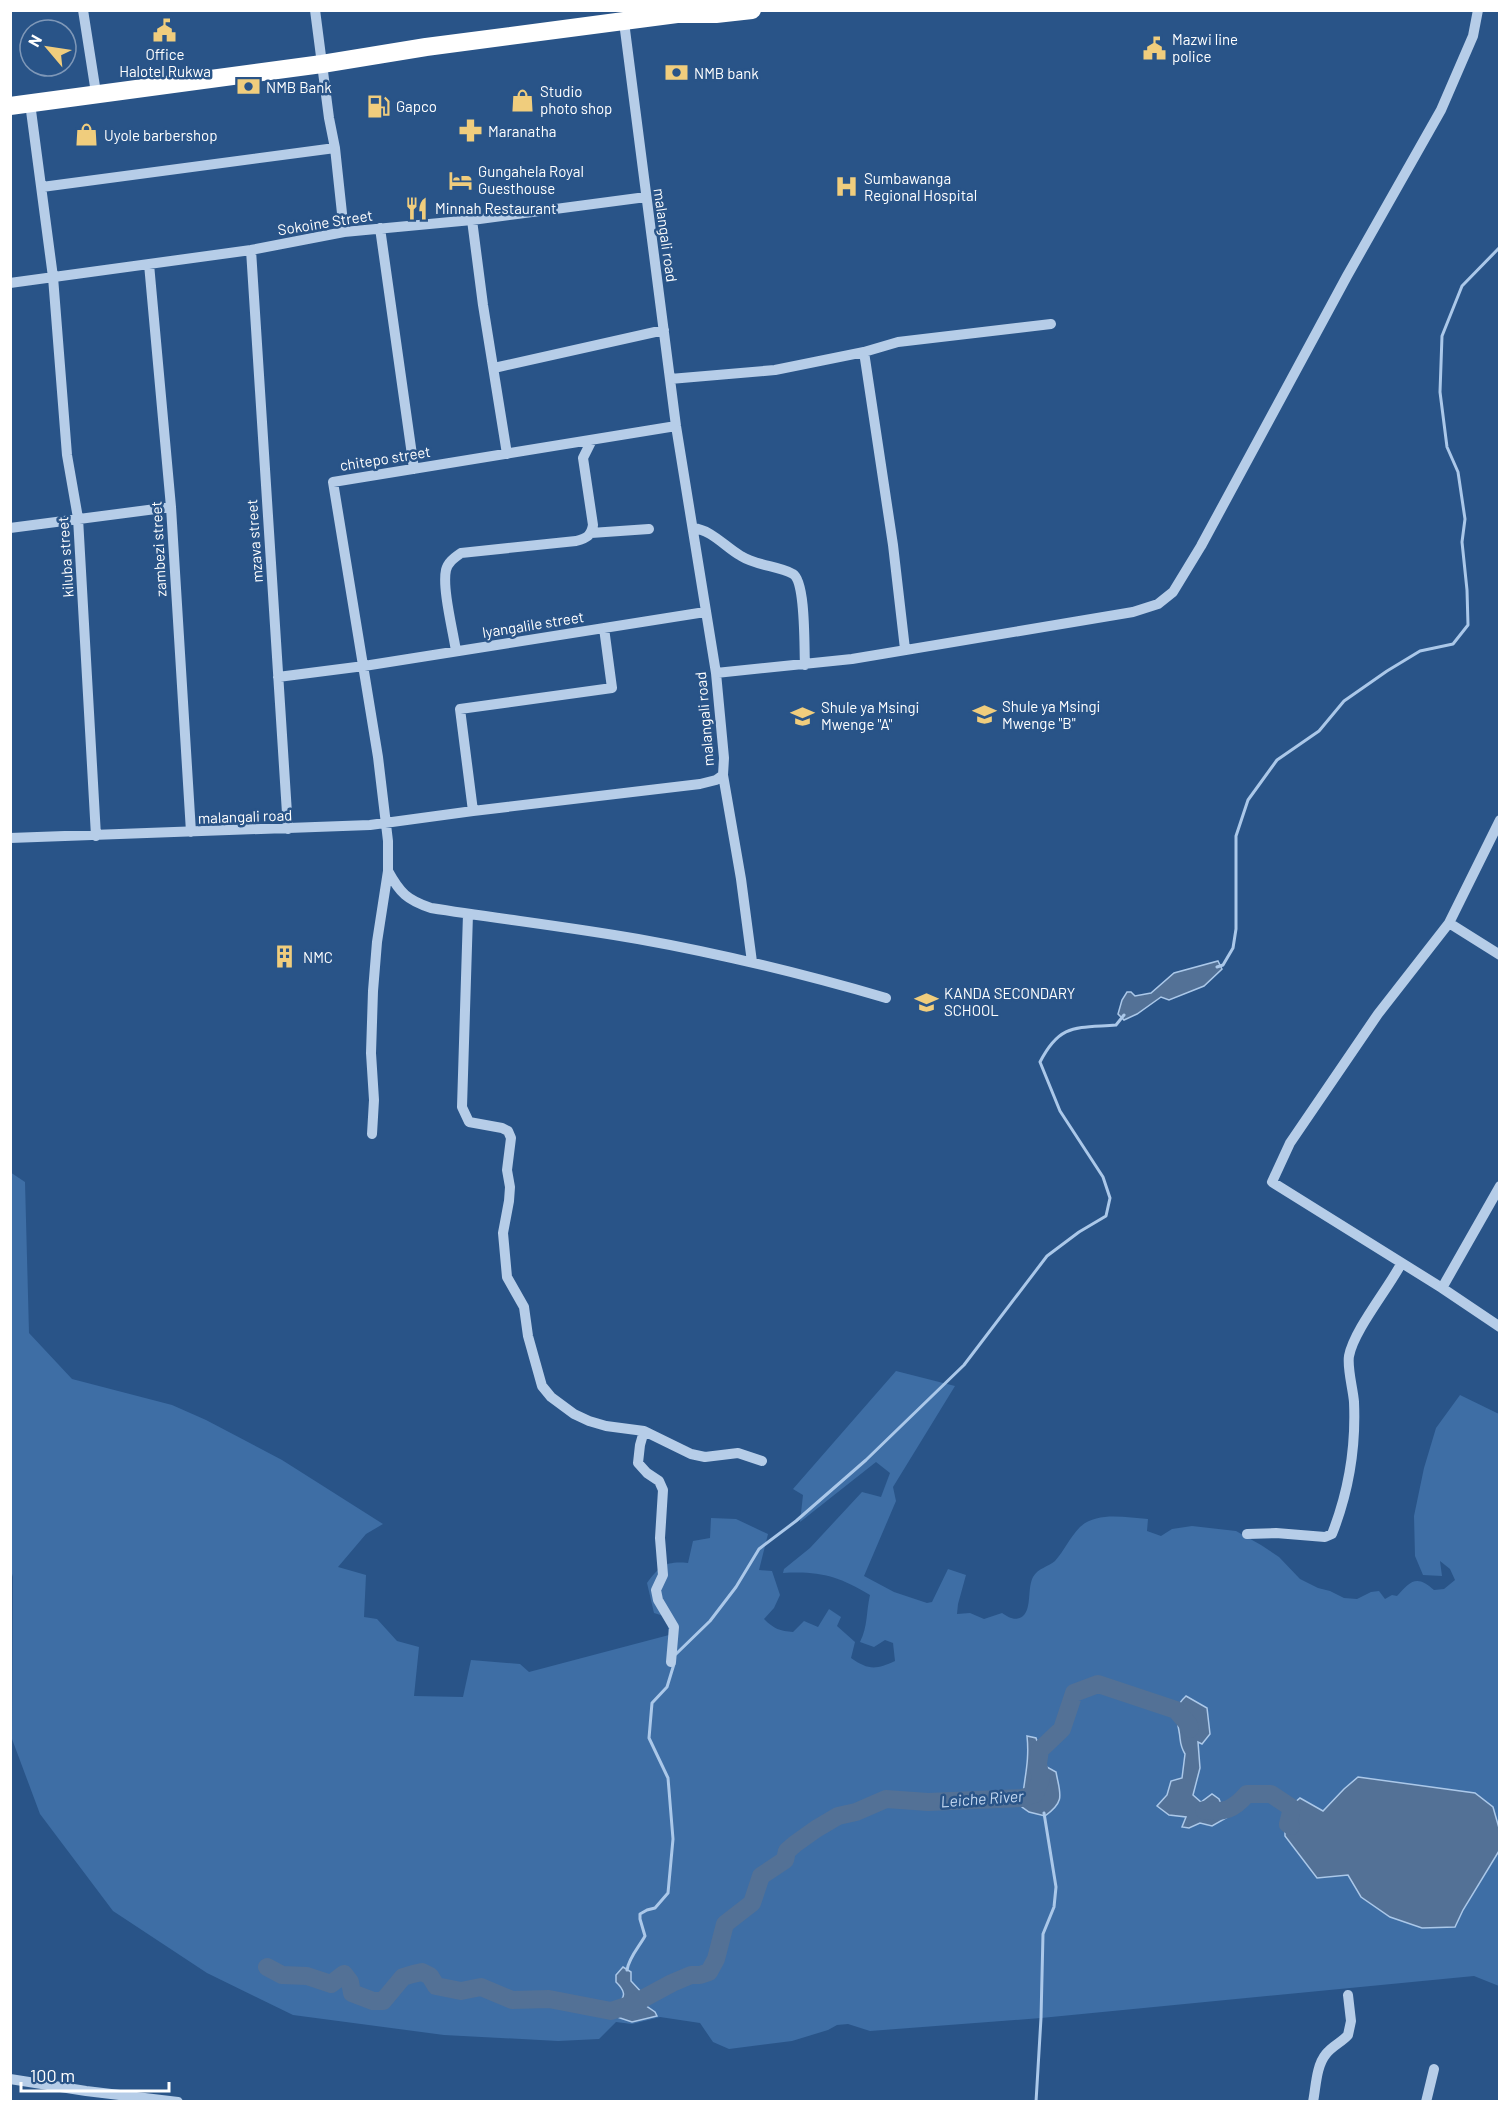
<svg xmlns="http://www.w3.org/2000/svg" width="1510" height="2112" viewBox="0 0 1510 2112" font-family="Barlow,sans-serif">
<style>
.green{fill:#3e6ea5}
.water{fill:#537196;stroke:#abc8e9;stroke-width:1.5}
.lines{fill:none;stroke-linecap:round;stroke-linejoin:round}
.stream{stroke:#abc8e9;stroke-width:3}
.river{stroke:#537196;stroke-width:18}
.minor{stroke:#b6cde8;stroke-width:10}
.highway{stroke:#fff;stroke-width:18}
.labels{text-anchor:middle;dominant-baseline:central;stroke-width:5;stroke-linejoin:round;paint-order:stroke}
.poi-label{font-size:15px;fill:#fff;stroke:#295488;text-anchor:start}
.street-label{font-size:15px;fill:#fff;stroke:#295488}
.water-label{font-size:16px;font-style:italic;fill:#c2d7f0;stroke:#295488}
</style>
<rect width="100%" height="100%" fill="#295488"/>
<path class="green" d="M10 1172 25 1182 29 1333 72 1379 172 1405 206 1420 282 1460 383 1524 366 1534 338 1567 366 1575 364 1617 377 1619 397 1641 419 1647 414 1696 463 1697 471 1660 520 1664 529 1672 669 1635 667 1617 654 1613 647 1583C660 1566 665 1561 688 1563L693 1541 710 1538 711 1518 736 1519 768 1534 759 1570 772 1571 780 1595 774 1608 764 1619C774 1629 780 1631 793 1632L804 1621 818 1627 829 1609 841 1617 837 1626 855 1642 851 1658C868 1670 876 1670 895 1661L893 1643 885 1640 874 1647 860 1642C868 1626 866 1612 870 1595 838 1576 820 1571 783 1573L784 1569 810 1548 862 1492 881 1497 890 1473 876 1462 800 1522 803 1495 793 1489 896 1371 955 1386 893 1487 896 1501 864 1576 894 1592 927 1603 932 1602 948 1569 966 1575 958 1604 957 1614 970 1613 984 1619 1002 1613C1008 1617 1016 1622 1023 1616 1032 1608 1027 1589 1033 1577 1038 1568 1048 1567 1055 1561 1064 1551 1070 1537 1080 1527 1098 1511 1126 1518 1148 1519L1147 1531 1161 1536 1172 1529 1192 1526 1236 1531 1261 1545 1279 1557 1300 1579 1318 1588 1330 1591 1344 1598 1357 1599 1371 1592 1379 1591 1385 1599 1392 1595 1397 1596C1410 1581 1417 1574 1434 1590L1444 1589 1455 1580 1450 1569 1440 1561 1442 1576 1423 1575 1415 1556 1414 1516 1424 1468 1436 1428 1460 1395 1499 1414V1986L1474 1976 1041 2018 870 2031 848 2024 837 2025 828 2030 792 2041 729 2049 713 2042 700 2023 660 2017 632 2024 616 2022 599 2039 558 2041 444 2035 293 2015 207 1973 113 1911 40 1814 12 1739 13 1577 10 1567Z"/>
<path class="water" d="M1218 961 1222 969 1204 986 1169 1000 1161 997 1137 1014 1124 1020 1118 1014 1122 1000 1127 992H1131L1135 996 1151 993 1174 973Z
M1186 1696 1207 1708 1210 1734 1202 1744 1198 1742 1200 1768 1193 1795 1201 1802 1212 1794 1219 1799 1223 1809 1235 1813 1212 1826 1200 1823 1189 1828 1182 1827 1186 1817 1169 1815 1157 1806 1167 1795 1171 1781 1182 1778 1185 1754C1179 1744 1181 1741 1179 1731 1176 1715 1173 1708 1186 1696Z
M1027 1736 1036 1738 1045 1766 1056 1772C1060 1794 1066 1801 1045 1816L1029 1812 1022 1807C1023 1781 1030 1764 1027 1736Z
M1358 1777 1475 1793 1493 1807 1499 1828V1851L1463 1910 1455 1927 1422 1928 1390 1917 1361 1897 1348 1875 1317 1878 1285 1836V1811L1300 1798 1323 1811 1344 1789Z
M623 1967 631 1972V1981L645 1996V2005L655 2012 657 2016 632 2022 599 2011 600 2006C616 2006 634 1999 616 1982V1975Z"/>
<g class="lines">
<path class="stream" d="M1217 967 1223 965 1233 948 1236 929V836L1248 800 1277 760 1319 731 1344 701 1387 671 1420 651 1453 644 1468 625 1467 590 1462 542 1465 519 1458 472 1447 447 1440 392 1442 336 1462 286 1500 247
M676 1654 710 1621 736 1587 759 1549 796 1521 866 1460 964 1365 1047 1256 1079 1232 1106 1216 1110 1198 1103 1177 1060 1111 1040 1062C1060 1023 1076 1028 1116 1025L1124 1015
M627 1970C629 1957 639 1947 645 1936L640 1919V1914L647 1910 655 1908 668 1893 673 1839 668 1778 649 1738 652 1703 667 1687 674 1664
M1036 2102 1041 2018 1043 1934 1054 1907 1056 1887 1044 1813"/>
<path class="river" d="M1204 1810C1224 1813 1233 1810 1247 1794H1271L1292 1808 1288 1824 1291 1826
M267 1967 282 1975 307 1976 331 1984 344 1974 350 1982 352 1993 373 2001H383L403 1977 413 1974 422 1972 430 1976 436 1986 461 1991 481 1987 512 2000 549 1999 611 2011 635 2003 672 1983 691 1975H700L709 1972 716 1959 725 1924 752 1903 761 1876 785 1860 787 1851 795 1844 816 1829 838 1816 856 1812 886 1799 928 1802 1022 1798 1035 1794 1041 1779 1038 1764 1040 1750 1062 1729 1074 1693 1098 1684 1176 1710 1189 1725 1190 1729"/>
<path class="minor" d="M83 10 96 93
M315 10 329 118 335 148 344 232
M30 103 53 277 67 455 78 518 96 836
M42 187 335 148
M472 220 483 305 507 454
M380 228 414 469
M251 250 288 829
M149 264 171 507 191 832
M10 283 251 250 344 232 472 220 646 197
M864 352 893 545 905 649
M494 368 664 330
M670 379 775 370 864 352 898 342 1051 324
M10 528 171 507
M693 528C712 530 725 547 741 556 757 566 779 566 793 574 806 582 804 648 805 665
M591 533 649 529
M456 651C453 631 442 588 446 570 448 562 454 558 461 553L576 541C587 538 591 536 593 525L583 458 592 440
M716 673 852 659 1133 612 1158 604 1173 592 1201 546 1347 276 1441 110 1473 36 1478 10
M278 677 364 666 705 612
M723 775 741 879 752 962
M473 811 460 709 612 688 604 628
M1500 820 1449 923 1378 1014 1290 1143 1272 1182 1442 1288 1500 1327
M10 838 370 825 473 811 700 784 716 780 723 775 724 758 716 673 676 426 624 22
M388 871C400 893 407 900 431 908 500 919 569 927 638 939 722 954 804 974 886 998
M468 914 462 1107 469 1122 502 1128 508 1131 511 1138 507 1170 510 1187 509 1201 503 1233 507 1277 524 1307 528 1336 542 1386 551 1397 574 1414 589 1421 606 1426 644 1431 691 1454 705 1457 738 1453 762 1461
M1449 923 1500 955
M372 1134 374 1100 371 1053 373 991 377 942 388 871V841L378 757 333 482 676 426
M1442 1288 1500 1186
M644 1431 640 1445 638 1463 647 1473 659 1481 663 1490 660 1538 663 1575 656 1590 658 1600 674 1627 671 1662
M1247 1534 1276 1533 1325 1537 1332 1534C1349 1491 1356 1447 1354 1402 1353 1389 1347 1368 1349 1356 1354 1330 1388 1289 1401 1264
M10 2079 86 2091 178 2102
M1313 2102C1316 2087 1316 2066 1326 2054 1332 2046 1342 2042 1348 2035L1351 2021 1348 1995
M1426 2102 1434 2069"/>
<path class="highway" d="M10 106 322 64 426 47 677 14H716L752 10"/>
</g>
<defs>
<symbol id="civic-bare" viewBox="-9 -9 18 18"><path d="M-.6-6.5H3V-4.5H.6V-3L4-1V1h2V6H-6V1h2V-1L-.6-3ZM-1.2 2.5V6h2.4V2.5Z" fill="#f0cd7d" stroke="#295488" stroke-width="2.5" paint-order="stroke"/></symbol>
<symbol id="bank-bare" viewBox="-9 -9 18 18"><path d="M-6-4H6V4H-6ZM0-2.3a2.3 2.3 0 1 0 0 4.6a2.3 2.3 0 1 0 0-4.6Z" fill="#f0cd7d" stroke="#295488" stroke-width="2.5" paint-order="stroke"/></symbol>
<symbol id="shop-bare" viewBox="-9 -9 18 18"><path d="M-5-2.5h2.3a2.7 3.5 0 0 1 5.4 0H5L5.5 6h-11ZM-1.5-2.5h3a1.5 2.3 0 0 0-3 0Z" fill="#f0cd7d" stroke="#295488" stroke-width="2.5" paint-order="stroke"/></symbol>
<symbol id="fuel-bare" viewBox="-9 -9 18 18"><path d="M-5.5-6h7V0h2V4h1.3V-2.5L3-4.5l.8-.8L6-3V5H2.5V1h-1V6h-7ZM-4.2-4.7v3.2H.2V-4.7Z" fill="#f0cd7d" stroke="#295488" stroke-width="2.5" paint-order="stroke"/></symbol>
<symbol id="pharmacy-bare" viewBox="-9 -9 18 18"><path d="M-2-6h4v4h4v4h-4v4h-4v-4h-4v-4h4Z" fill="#f0cd7d" stroke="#295488" stroke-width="2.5" paint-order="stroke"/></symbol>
<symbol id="hotel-bare" viewBox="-9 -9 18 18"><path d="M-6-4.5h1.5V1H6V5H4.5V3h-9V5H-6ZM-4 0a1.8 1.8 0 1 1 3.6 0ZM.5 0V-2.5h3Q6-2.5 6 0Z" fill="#f0cd7d" stroke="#295488" stroke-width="2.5" paint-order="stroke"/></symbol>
<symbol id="hospital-bare" viewBox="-9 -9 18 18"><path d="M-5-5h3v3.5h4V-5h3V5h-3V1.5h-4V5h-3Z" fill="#f0cd7d" stroke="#295488" stroke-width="2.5" paint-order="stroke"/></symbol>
<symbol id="restaurant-bare" viewBox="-9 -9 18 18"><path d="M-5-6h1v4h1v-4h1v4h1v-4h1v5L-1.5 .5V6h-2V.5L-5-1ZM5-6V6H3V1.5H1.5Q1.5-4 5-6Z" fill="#f0cd7d" stroke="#295488" stroke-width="2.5" paint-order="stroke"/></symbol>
<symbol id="school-bare" viewBox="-9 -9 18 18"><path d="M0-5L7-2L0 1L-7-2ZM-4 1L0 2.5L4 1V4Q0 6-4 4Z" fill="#f0cd7d" stroke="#295488" stroke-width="2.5" paint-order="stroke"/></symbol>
<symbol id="building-bare" viewBox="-9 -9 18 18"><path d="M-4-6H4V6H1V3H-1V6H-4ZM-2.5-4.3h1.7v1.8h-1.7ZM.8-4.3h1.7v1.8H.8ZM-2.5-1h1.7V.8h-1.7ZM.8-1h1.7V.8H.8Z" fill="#f0cd7d" stroke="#295488" stroke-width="2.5" paint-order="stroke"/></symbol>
</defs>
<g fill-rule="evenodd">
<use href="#civic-bare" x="148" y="14" width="33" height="33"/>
<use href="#civic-bare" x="1138" y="32" width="33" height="33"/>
<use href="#bank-bare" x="660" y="56" width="33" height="33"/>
<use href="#bank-bare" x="232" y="70" width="33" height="33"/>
<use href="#shop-bare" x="506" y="84" width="33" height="33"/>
<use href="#fuel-bare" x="362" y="90" width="33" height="33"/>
<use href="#pharmacy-bare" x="454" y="114" width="33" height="33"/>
<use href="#shop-bare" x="70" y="118" width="33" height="33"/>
<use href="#hotel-bare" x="444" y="164" width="33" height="33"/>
<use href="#hospital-bare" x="830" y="170" width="33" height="33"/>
<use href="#restaurant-bare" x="400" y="192" width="33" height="33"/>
<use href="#school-bare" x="968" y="698" width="33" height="33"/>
<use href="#school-bare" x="786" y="700" width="33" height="33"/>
<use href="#building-bare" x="268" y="940" width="33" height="33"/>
<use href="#school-bare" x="910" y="986" width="33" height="33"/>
</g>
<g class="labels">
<g class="poi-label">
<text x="1172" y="39">Mazwi line<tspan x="1172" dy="17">police</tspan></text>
<text x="165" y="54" text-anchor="middle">Office<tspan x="165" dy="17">Halotel Rukwa</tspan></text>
<text x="694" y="73">NMB bank</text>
<text x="266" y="87">NMB Bank</text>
<text x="540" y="91">Studio<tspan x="540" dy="17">photo shop</tspan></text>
<text x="396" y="106">Gapco</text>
<text x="488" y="131">Maranatha</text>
<text x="104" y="135">Uyole barbershop</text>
<text x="478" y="171">Gungahela Royal<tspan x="478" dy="17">Guesthouse</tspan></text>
<text x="864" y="178">Sumbawanga<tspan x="864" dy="17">Regional Hospital</tspan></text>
<text x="435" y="208">Minnah Restaurant</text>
<text x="1002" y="706">Shule ya Msingi<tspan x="1002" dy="17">Mwenge "B"</tspan></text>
<text x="821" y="707">Shule ya Msingi<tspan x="821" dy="17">Mwenge "A"</tspan></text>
<text x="303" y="957">NMC</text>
<text x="944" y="993">KANDA SECONDARY<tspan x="944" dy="17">SCHOOL</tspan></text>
</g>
<g class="street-label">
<text transform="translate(325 222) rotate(-9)">Sokoine Street</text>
<text transform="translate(666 235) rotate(82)">malangali road</text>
<text transform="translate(385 458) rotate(-9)">chitepo street</text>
<text transform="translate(254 541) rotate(-94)">mzava street</text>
<text transform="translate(158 549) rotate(-93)">zambezi street</text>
<text transform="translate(65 557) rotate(-94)">kiluba street</text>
<text transform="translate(533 624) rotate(-9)">lyangalile street</text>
<text transform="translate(704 719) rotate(-95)">malangali road</text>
<text transform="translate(245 816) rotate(-2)">malangali road</text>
</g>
<g class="water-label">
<text transform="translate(982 1798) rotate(-4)">Leiche River</text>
</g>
</g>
<rect width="1510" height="2112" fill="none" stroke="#ffffff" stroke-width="24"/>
<g transform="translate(48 48) rotate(299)"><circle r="28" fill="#295488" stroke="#7f98b8" stroke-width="1.5"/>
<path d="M0-4.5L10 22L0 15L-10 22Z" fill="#f0cd7d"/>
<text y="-9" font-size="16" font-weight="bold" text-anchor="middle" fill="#ffffff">N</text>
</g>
<path d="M21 2082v9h148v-9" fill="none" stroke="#ffffff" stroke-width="3"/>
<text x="30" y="2082" font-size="18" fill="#ffffff" stroke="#295488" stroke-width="4.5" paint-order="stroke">100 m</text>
</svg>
